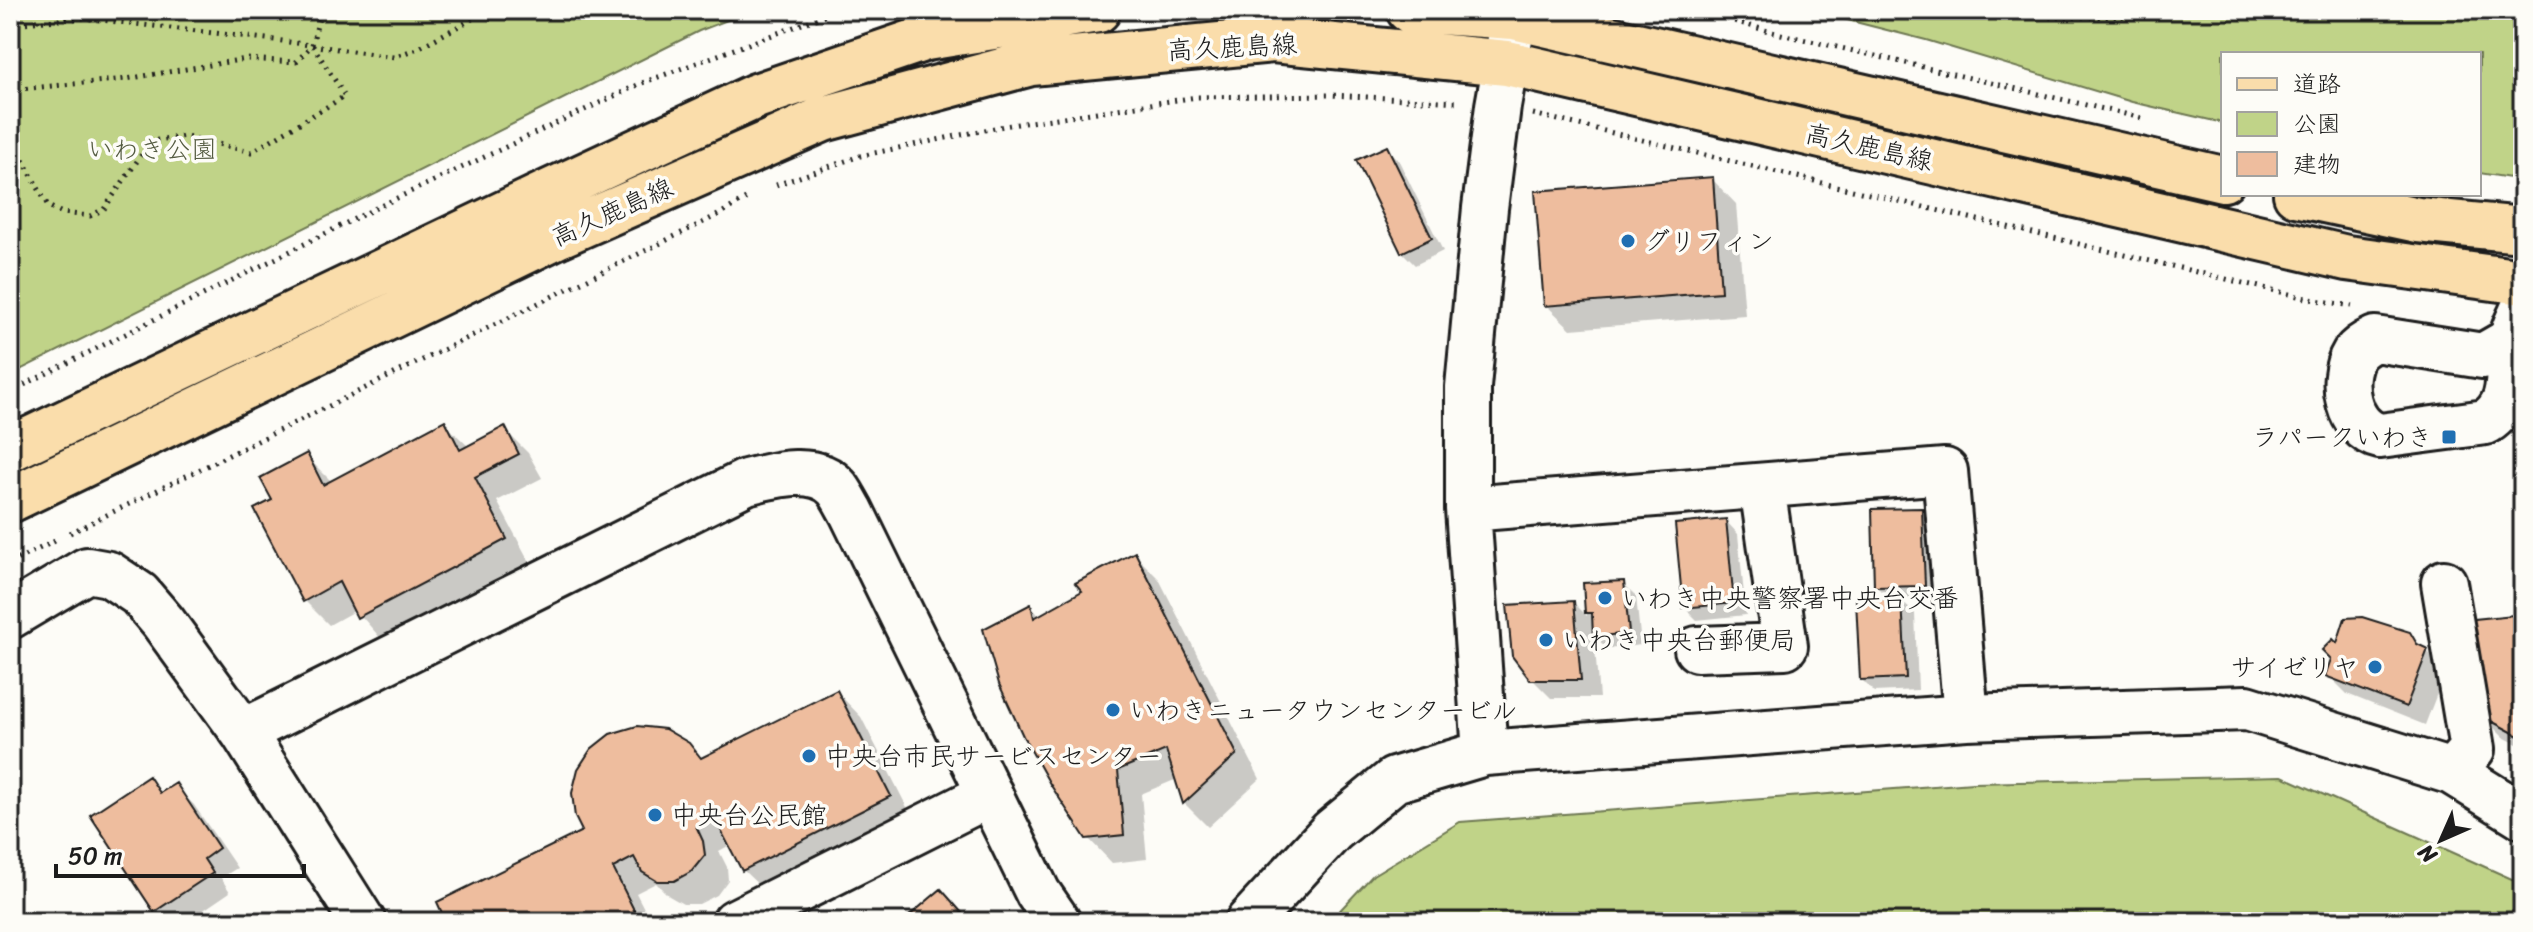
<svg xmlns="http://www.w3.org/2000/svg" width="2533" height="932" viewBox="0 0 2533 932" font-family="Sriracha,'Klee One',sans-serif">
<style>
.green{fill:#c0d388;stroke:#6e7852;stroke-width:2}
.shadow{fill:#0003}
.building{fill:#eebd9e;stroke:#1c1c1c;stroke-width:2}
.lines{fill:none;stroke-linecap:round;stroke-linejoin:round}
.minor-casing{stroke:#1c1c1c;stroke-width:50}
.major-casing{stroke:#1c1c1c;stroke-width:50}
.path{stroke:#1c1c1c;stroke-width:5;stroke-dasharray:2 6;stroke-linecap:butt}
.minor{stroke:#fdfcf7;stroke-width:44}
.major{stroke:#faddab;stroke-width:44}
.poi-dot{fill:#1f6fb2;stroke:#fdfcf7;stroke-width:3}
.labels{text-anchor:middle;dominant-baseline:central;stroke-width:7;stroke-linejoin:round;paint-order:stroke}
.street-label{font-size:26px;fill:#1c1c1c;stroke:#fdfcf7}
.park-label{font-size:26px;fill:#555c42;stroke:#fdfcf7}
.poi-label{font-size:26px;fill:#1c1c1c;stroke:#fdfcf7;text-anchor:start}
</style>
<rect width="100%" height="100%" fill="#fdfcf7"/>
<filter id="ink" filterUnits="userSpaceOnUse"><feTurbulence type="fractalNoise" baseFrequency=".0125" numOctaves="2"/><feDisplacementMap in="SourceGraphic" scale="16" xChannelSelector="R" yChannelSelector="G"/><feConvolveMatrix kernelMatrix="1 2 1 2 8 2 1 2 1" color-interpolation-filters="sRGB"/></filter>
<g filter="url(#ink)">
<path class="green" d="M10 10H753L699 31 10 375Z
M1808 10H2523V180L2479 173V54H2223V123L2132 102 1926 40Z
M2282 776 2523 884V922H1329L1373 875 1460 822 1973 783Z"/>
<path class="shadow" d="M1386 148 1399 161 1443 251 1415 265 1402 252Z
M1712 179 1736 204 1745 315 1571 329 1546 305Z
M444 423 469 447 504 429 528 453 542 478 497 501 530 563 383 641 356 610 329 625 304 600 274 501 306 456 332 482Z
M1922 510 1935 523 1937 598 1900 599 1915 613 1918 690 1874 692 1861 679 1891 601 1876 586Z
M1726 521 1738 534 1746 615 1697 620 1684 607Z
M1135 555 1159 579 1260 779 1208 827 1184 803 1177 779 1141 794 1147 859 1112 863 1088 838 1031 607 1040 616 1085 592Z
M1623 583 1636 596 1641 645 1607 649 1594 635 1599 698H1551L1532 679 1574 603 1587 616 1585 585Z
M2523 616V747L2503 737 2478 712Z
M2409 634 2446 670 2425 725 2347 694 2328 675 2338 646Z
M837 692 861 717 914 821 768 894 743 870 730 845 719 851 727 867 728 880 717 895 699 904H683L669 896 656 883 636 893 651 922H449L584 832 688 745 703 760Z
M148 779 163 794 175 786 194 805 237 868 221 878 230 892 186 922H166L155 911Z"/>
<path class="building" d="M1387 146 1432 238 1401 253 1356 160Z
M1713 177 1721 292 1544 306 1535 191Z
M445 420 460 450 505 426 519 454 475 477 507 539 357 618 339 582 303 602 254 509 272 500 260 478 307 453 323 485Z
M1922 508 1925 586 1874 587 1872 509Z
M1726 519 1734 603 1683 608 1675 524Z
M1135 552 1237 754 1183 804 1166 750 1118 770 1124 835 1086 839 1050 784 1023 736 999 684 983 629 1031 604 1034 618 1082 591 1075 583Z
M1624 581 1629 633 1593 637 1592 613H1585L1583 583Z
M1902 598 1906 678 1860 680 1856 600Z
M1574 601 1581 680H1530L1512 656 1507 605Z
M2523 614V738L2476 713 2465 620Z
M2362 617 2410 632 2417 644 2428 649 2406 707 2325 676 2331 659 2322 650 2333 639 2337 643 2345 618Z
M837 690 891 796 742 871 714 817 696 826 703 841 705 855 692 871 674 881H657L642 872 634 857 613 868 640 922H446L437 902 582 831 575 817 572 793 578 769 591 749 610 734 637 726 665 729 689 743 701 758Z
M149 776 160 793 176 783 219 848 204 859 213 873 154 912 90 815Z
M941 889 970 922H902Z"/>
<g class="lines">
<defs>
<path id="minor" d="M2511 340 2483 356 2375 339C2366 343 2359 347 2354 354 2338 380 2348 429 2380 436L2486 422C2516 403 2506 371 2511 340 2513 329 2519 319 2523 309
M1468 509 1945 471 1966 717
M2444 583 2472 749 2452 772
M10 616 87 570 109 574 139 594 163 622 243 732 363 922
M1697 649 1785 646 1762 486
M243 732 746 482C773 475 817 463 838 489 843 496 847 504 851 511L1038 893 1058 922
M1485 753 1468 509V387L1485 208 1498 106 1514 17
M735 922 990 794
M1248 922 1332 831 1394 780 1485 753 1966 717 2247 708 2452 772 2523 816"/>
<path id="major" d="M1409 10 1514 17 2223 179
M2296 194 2418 220 2523 230
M10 449 547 193 756 96 926 38 1098 10
M10 500 559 235 823 119 1031 63 1273 40 1507 63 2347 258 2523 282"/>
</defs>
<use href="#minor" class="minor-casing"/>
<use href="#major" class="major-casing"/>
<path class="path" d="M1696 10 1768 31 2142 118
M2027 10 2052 18 2139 16 2152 10
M10 24 83 18 275 40 394 57 418 48 489 10
M10 90 126 79 246 59 296 62 312 45 321 10
M1533 114 2310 299 2352 306
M10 151 22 158 48 206 62 213 90 216 104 209 151 141 185 136 251 152 345 96 313 46
M776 185 860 156 1004 126 1197 97 1331 95 1460 102
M10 392 378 207 642 83 840 10
M70 533 716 216 749 197
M10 563 57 540"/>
<use href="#minor" class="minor"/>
<use href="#major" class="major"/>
</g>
</g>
<g class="poi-dot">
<circle cx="1628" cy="241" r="8"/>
<rect x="2441" y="429" width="16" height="16" rx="4"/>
<circle cx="1605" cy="598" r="8"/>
<circle cx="1546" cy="640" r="8"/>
<circle cx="2375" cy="667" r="8"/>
<circle cx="1113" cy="710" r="8"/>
<circle cx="809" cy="756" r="8"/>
<circle cx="655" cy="815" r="8"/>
</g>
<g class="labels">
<g class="street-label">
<text transform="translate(1232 47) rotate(-3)">高久鹿島線</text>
<text transform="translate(1869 147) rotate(13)">高久鹿島線</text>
<text transform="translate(612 212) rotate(-24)">高久鹿島線</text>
</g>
<g class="park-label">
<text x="152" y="149">いわき公園</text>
</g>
<g class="poi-label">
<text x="1644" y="241">グリフィン</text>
<text x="2433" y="437" text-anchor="end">ラパークいわき</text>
<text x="1621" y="598">いわき中央警察署中央台交番</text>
<text x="1562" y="640">いわき中央台郵便局</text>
<text x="2359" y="667" text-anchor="end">サイゼリヤ</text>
<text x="1129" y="710">いわきニュータウンセンタービル</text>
<text x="825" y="756">中央台市民サービスセンター</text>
<text x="671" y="815">中央台公民館</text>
</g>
</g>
<rect width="2533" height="932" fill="none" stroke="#fdfcf7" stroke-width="40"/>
<rect x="20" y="20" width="2493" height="892" fill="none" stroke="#1c1c1c" stroke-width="3" filter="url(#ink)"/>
<rect x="2221" y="52" width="260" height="144" fill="#fdfcf7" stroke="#a3a29f" stroke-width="2"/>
<rect x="2237" y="78" width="40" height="12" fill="#faddab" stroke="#a3a29f" stroke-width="2"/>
<text x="2293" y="92" font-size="24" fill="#1c1c1c">道路</text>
<rect x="2237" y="112" width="40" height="24" fill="#c0d388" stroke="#a3a29f" stroke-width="2"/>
<text x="2293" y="132" font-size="24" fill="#1c1c1c">公園</text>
<rect x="2237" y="152" width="40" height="24" fill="#eebd9e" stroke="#a3a29f" stroke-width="2"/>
<text x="2293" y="172" font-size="24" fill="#1c1c1c">建物</text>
<g transform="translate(2441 840) rotate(225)" stroke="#fdfcf7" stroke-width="6" paint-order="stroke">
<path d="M0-6L14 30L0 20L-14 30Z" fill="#1c1c1c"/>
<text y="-12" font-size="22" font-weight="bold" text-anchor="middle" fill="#1c1c1c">N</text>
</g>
<path d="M56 864v12h248v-12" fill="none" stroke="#1c1c1c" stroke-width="4"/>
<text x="68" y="864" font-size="24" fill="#1c1c1c" stroke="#fdfcf7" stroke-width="6" paint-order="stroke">50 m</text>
</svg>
